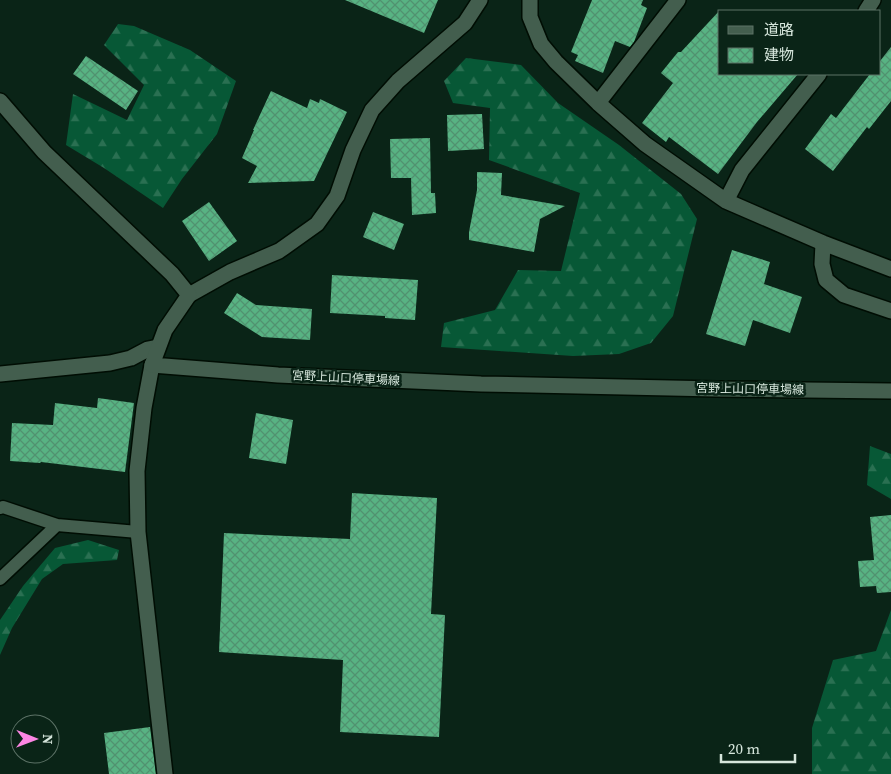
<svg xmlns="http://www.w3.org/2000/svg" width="891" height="774" viewBox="0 0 891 774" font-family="'Source Serif 4','Noto Sans JP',serif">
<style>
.forest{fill:url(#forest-firs)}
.building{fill:url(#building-cross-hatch)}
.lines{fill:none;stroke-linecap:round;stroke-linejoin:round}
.service-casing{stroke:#000d03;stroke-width:15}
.minor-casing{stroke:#000d03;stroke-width:18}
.secondary-casing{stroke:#000d03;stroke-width:18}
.service{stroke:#435e4e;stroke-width:12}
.minor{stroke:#435e4e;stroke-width:15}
.secondary{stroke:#435e4e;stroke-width:15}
.labels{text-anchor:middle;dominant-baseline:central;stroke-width:5;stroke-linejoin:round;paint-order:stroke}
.street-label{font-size:12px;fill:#d6e6dc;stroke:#0a2417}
</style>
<defs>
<pattern id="forest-firs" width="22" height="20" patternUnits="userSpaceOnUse" patternTransform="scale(1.25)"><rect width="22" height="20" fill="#075836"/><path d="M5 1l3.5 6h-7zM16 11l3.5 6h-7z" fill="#2a7052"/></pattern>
<pattern id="building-cross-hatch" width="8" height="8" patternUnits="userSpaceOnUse" patternTransform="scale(1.25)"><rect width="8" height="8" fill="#58b383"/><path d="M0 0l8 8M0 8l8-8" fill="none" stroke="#519270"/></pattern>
</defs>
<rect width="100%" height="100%" fill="#0a2417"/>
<path class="forest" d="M118 24 134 26 190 50 236 81 217 134 182 179 163 208 104 168 66 145 73 94 127 120 144 85 104 45Z
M466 58 521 65 558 103 619 145 681 194 697 219 673 316 651 343 619 354 573 356 441 347 444 323 495 310 518 270 561 271 580 193 489 160 490 108 453 103 444 81Z
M870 446 891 454V499L867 485Z
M88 540 119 550 117 560 63 564 42 579 12 628 0 655V620L23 586 55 548Z
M891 610V774H812V728L833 660 876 651Z"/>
<path class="building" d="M345 0H438L424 33Z
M592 0H643L641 5 647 8 634 42 630 47 615 41 603 73 575 61 578 55 571 52Z
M720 10V74H798L757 122 718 174 669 137 666 142 642 123 673 83 661 73 678 52H681Z
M891 47V101L869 129 867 127 833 171 805 149 831 114 836 118 870 74H880V61Z
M86 56 138 91 126 110 73 74Z
M271 91 307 108 310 99 319 103 320 99 347 112 314 181 248 183 257 166 242 158 254 130H253Z
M482 114 484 149 448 151 447 115Z
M430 138 431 193H435L436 213 412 215 411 178H391L390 139Z
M477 172 502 173 501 195 565 206 540 219 534 252 469 240V232L477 190Z
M209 202 237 241 209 261 182 221Z
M373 212 404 224 394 250 363 237Z
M732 250 770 262 764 284 802 297 790 333 753 320 745 346 706 334Z
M332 275 418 280 415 320 385 318V316L330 313Z
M237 293 256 305 312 309 310 340 262 337 224 313Z
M98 398 134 403 125 472 41 462 40 463 10 461 12 423 53 425 55 403 97 408Z
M256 413 293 420 286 464 249 458Z
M352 493 437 498 431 614 445 615 439 737 340 732 343 660 219 652 224 533 350 539Z
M891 515V592L877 593 876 586 860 587 858 561 874 560 870 517Z
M150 727 156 774H109L104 733Z"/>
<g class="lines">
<defs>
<path id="service" d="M0 508 3 507 57 525 138 532
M0 579 57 525"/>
<path id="minor" d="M530 0V17L541 44 556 62 598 103 645 144 726 201 823 243 891 269
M866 11 873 0
M598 103 678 0
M726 201 742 170 819 74
M823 243 822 264 826 280 844 295 891 311
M189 295 230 272 279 251 317 224 337 196 353 150 372 110 398 81 465 23 480 0
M152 365 144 408 137 471 138 532 165 774
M0 374 110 363 131 358 148 349 158 347"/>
<path id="secondary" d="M0 101 44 152 172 274 189 295 165 330 152 365 278 375 481 384 716 389 891 391"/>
</defs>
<use href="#service" class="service-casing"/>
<use href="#minor" class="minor-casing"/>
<use href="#secondary" class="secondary-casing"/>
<use href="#service" class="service"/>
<use href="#minor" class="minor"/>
<use href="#secondary" class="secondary"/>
</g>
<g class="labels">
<g class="street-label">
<text transform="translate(346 378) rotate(3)">宮野上山口停車場線</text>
<text transform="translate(750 389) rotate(1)">宮野上山口停車場線</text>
</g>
</g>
<rect x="718" y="10" width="162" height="65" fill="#0a2417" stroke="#5c7266"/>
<rect x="728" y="26" width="25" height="8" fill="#435e4e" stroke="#5c7266"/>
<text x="764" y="35" font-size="15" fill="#d6e6dc">道路</text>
<rect x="728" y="48" width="25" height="15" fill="url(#building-cross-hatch)" stroke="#5c7266"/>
<text x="764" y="60" font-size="15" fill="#d6e6dc">建物</text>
<g transform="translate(35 739) rotate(91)"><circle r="24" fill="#0a2417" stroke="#5c7266"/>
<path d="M0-4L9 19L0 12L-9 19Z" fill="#fc86e3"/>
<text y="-8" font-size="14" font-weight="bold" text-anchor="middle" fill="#d6e6dc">N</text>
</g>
<path d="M721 754v8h74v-8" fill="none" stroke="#d6e6dc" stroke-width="2.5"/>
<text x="728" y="754" font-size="15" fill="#d6e6dc" stroke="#0a2417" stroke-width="4" paint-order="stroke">20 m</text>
</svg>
